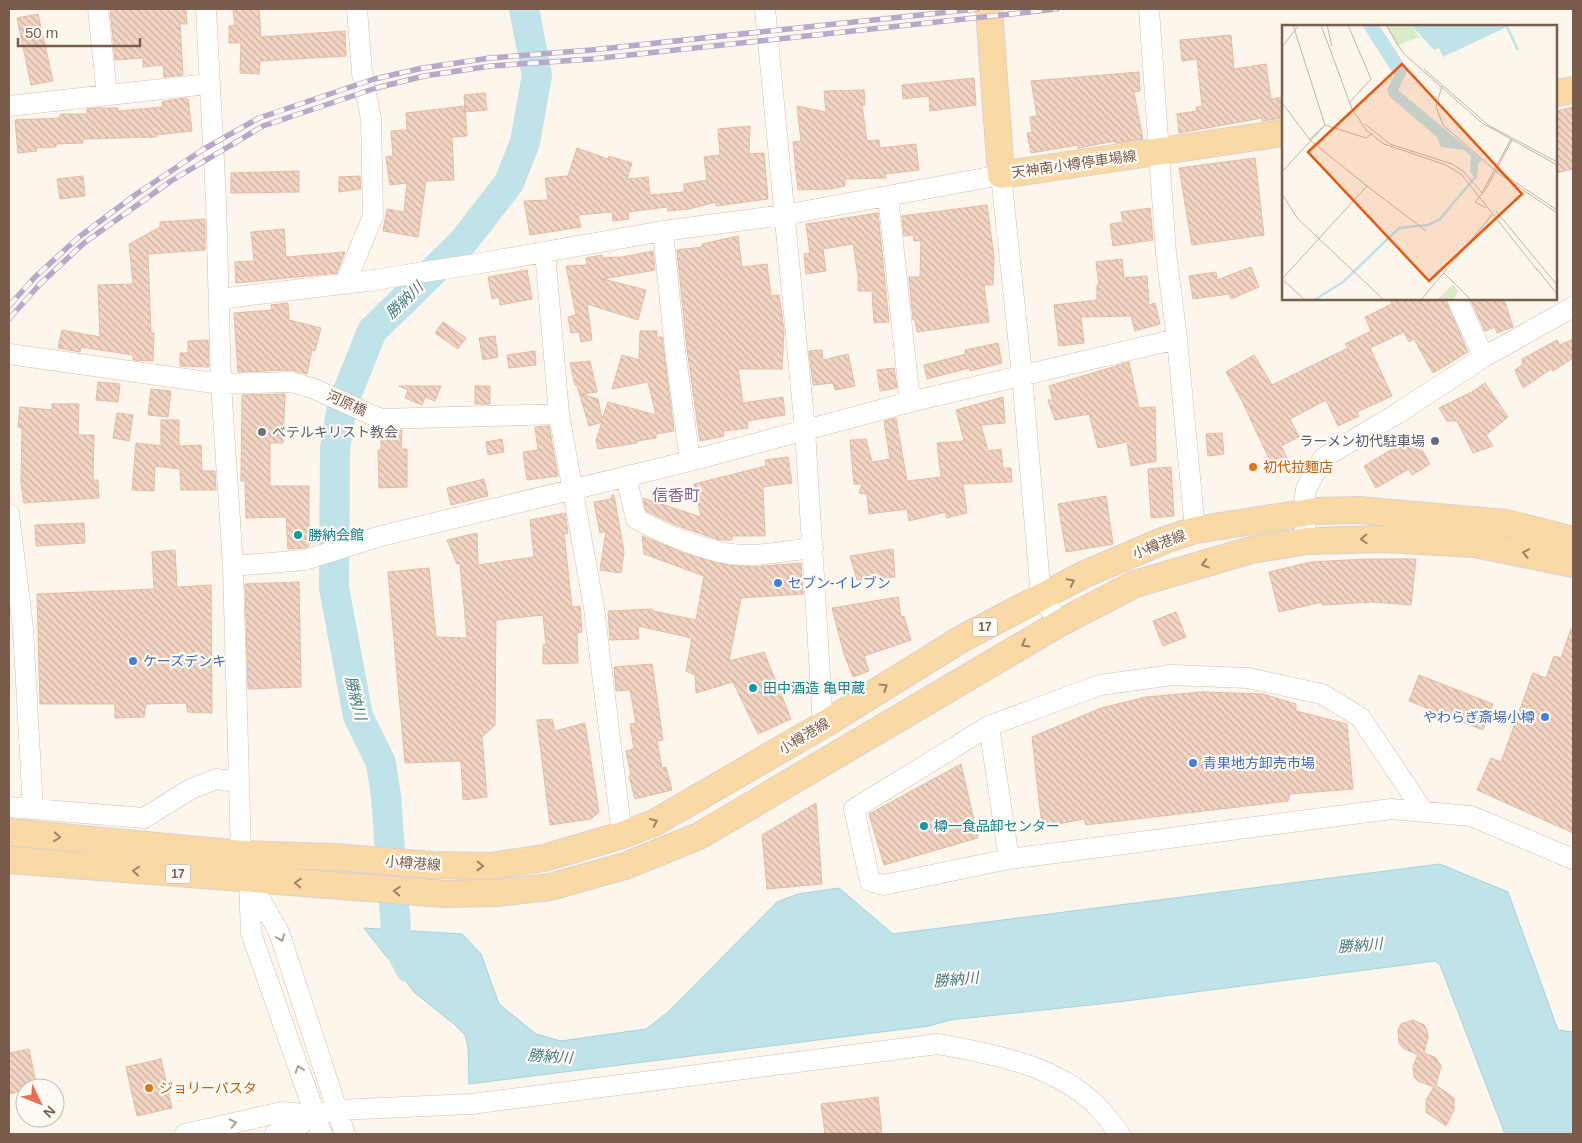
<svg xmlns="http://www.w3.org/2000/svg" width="1582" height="1143" viewBox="0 0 1582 1143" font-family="Helvetica,'Noto Sans JP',sans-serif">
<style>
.water{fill:#bfe3e8;stroke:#a5d3da}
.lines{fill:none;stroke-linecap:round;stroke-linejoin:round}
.river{stroke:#bfe3e8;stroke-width:30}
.building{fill:url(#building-back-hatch);stroke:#e6bba3}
.minor-casing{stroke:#d1beb0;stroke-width:21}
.major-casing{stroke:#dad1cd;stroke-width:28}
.minor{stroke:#fff;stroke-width:20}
.major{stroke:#fbd9a5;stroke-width:26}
.rail-casing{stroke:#b9a8c9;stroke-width:5.5}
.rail{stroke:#fffaf3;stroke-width:4;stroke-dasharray:11;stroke-linecap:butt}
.oneway{stroke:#a18267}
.oneway2{stroke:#af9d94}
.worship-dot{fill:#6b7280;stroke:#fffaf3;stroke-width:2}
.service-dot{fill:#5c6f8a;stroke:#fffaf3;stroke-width:2}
.food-dot{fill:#e8710a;stroke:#fffaf3;stroke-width:2}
.culture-dot{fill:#0f9aa8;stroke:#fffaf3;stroke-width:2}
.shop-dot{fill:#3f7fe0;stroke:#fffaf3;stroke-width:2}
.labels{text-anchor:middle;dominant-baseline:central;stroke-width:4.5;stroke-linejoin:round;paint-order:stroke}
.shield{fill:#fffaf3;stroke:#a28b7f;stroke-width:1}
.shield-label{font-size:12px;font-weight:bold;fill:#7a5c4d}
.street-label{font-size:14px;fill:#7a5c4d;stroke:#fffaf3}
.worship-label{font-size:14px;fill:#5b616d;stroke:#fffaf3;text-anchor:start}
.service-label{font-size:14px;fill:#4e5e75;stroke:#fffaf3;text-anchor:end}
.food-label{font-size:14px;fill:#c56008;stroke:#fffaf3;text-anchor:start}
.culture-label{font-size:14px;fill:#0d838f;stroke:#fffaf3;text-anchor:start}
.shop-label{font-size:14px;fill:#366cbe;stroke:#fffaf3;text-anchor:start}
.water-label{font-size:15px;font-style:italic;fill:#437c86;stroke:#fffaf3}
.quarter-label{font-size:16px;fill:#846695;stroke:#fffaf3}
.inset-river{fill:none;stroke:#bfe3e8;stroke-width:2.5}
.inset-road{fill:none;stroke:#c5b3a7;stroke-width:1}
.view{fill:#e8590c;fill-opacity:0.15;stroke:#e8590c;stroke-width:2.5}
.inset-edge{fill:none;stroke:#7a5c4d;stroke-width:2.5}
</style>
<defs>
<pattern id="building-back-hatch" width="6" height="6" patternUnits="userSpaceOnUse" patternTransform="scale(1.25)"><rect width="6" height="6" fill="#f3d5c3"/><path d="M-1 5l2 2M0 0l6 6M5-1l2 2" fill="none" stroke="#cab0a1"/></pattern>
</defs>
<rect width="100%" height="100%" fill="#fdf6ec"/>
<path class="water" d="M1440 864 1508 892 1558 1030 1573 1032V1134H1505L1440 965 1435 961 1118 1002 950 1020 929 1026 469 1084 468 1047 465 1035 454 1024 415 993 364 928 462 934 481 954 499 1004 536 1034 561 1041 646 1029 668 1012 777 902 798 894 839 888 893 934Z"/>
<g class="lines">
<path class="river" d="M410 968 397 943 386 796 381 763 358 716 334 588 335 449 342 406 372 331 463 242 509 183 525 142 537 75 524 9"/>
</g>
<path class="building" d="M110 9H186L187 24H180L183 75 164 77 163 65 143 67V58L115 60Z
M233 9H259L261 37 345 31 346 56 260 61 259 74 240 73 241 43H229V26L235 25Z
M38 14 53 81 31 85 17 18Z
M1231 35 1234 69 1266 64 1271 99 1283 97V118L1262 121V118L1179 133 1177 114 1197 111 1196 107 1202 106 1197 59 1182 61 1180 40Z
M1139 72 1140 91 1134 92 1143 139 1115 143V141L1078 148V145L1031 153 1027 133 1032 132 1030 117 1037 116 1031 81Z
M974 78 976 105 930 111 929 96 903 99 902 85Z
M864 90 865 105H862L867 141 879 140 880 148 916 144 919 170 885 174 886 178 845 179V186L831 189 798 190 793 142 801 141 797 106 826 112 824 91Z
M485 93 487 110 465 112 464 95Z
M185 98 188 99 192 131 156 135V137L83 139V143L56 144V147L36 148 37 151 18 153 15 120 60 118V114H87V109L96 108H118V111L163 107 162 102 166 101Z
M465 106 467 136 452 137 454 180 426 181 418 237 383 231 387 209 404 212 407 183 390 185 386 157 393 156 391 131 407 130 406 113Z
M1573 107V169L1556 173V111Z
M750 126 749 154 764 153 768 199 716 206V202L689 209 668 211 667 207 628 212 629 219 613 221 612 212 578 215 581 227 530 235 524 201 548 200 545 178 568 176 577 148 608 159 609 156 632 163 627 179 648 177 650 195 684 192V184L707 180 704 157 720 155 718 129Z
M1255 158 1264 235 1192 245 1179 168Z
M299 171V192L231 193V173Z
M83 176 85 196 60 199 57 179Z
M360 176 361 189 339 192V177Z
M987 205 994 257 993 285H984L989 322 917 332 915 320H913L909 277H920L921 240 914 241 913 235 904 236 902 216Z
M1150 208 1153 240 1113 246 1110 224 1123 222 1121 212Z
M878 213 889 322 874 323 872 291H858V275L853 244 823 249 826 271 806 274 804 254 810 253 806 224Z
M205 219V250L148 254 151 333H154L153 361 133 360V355L81 347 80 352 58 348 62 330 100 337 98 285 133 284 129 244 160 227V222Z
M284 229 286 257 345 252 337 273 236 283 235 262 254 261 251 232Z
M738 236 742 267 767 264 771 296 779 295 784 331 782 369H738L743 403 783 397 785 415 747 421 748 428 723 431 724 436 700 441 687 349 677 250 702 247V244Z
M653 251 655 270 603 279 646 290 638 320 587 304 592 340 581 342 579 332 571 333 568 317 576 315 566 266 587 265 586 258 602 255V258L622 257Z
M1122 259 1124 278 1147 276 1149 305 1155 303 1160 324 1135 331 1131 316 1081 317 1084 343 1059 346 1054 305 1097 300V285H1099L1096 262Z
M1251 267 1259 287 1231 299 1229 294 1193 299 1189 276 1216 272 1217 280Z
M527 270 532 299 500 305 499 297 492 299 488 277Z
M1389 299H1445L1468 352 1433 373 1414 339 1409 342 1404 332 1370 348 1392 396 1357 412 1359 416 1338 426 1326 400 1290 419 1299 437 1281 446 1287 458 1272 465 1240 397 1226 372 1254 355 1272 385 1348 348 1345 344 1371 331 1365 317 1392 304Z
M1470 299H1504L1513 327 1497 333 1495 327 1485 331Z
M288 303 289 320 321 328 315 351 312 350 307 374 291 370 238 372 234 313 272 310 271 305Z
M443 322 466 338 458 349 435 333Z
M640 331H657V337H662L674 431 656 434V438L637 441V443L598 449 596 440 602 422 589 426 577 385H575L570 363 590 361 597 392 582 394 598 399 602 419 608 402 656 415 648 382 612 389 622 355 639 360Z
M495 336 498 357 483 360 479 338Z
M1573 339V358L1553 371 1551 369 1523 388 1515 370 1523 364 1522 359 1557 340 1560 345Z
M208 340 209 367 180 366V353H188V341Z
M998 343 1002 363 970 371 969 368 927 379 924 365 966 354 965 350Z
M822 350 823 360 848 354 855 386 835 390 833 383 813 385 809 351Z
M535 351 536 365 509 368 507 355Z
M1129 362 1139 408 1155 407 1156 461 1131 466 1127 442 1098 448 1089 414 1055 420 1048 400H1053L1049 386Z
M894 368 897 388 880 391 877 370Z
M98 382 120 384 118 402 96 400Z
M1485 383 1508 417 1486 435 1493 446 1473 453 1457 421H1447L1439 408 1470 393Z
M399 386H441L435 401 425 397 422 405 405 398 408 390Z
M475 386H490V404H475Z
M151 389 171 391 168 417 148 415Z
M285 394 283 443H270V486H309V546L305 548 288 549 286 517 246 518 245 481H241L242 395Z
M1003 397 1005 423 981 425 988 451 1001 449 1003 468H1011L1012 482 963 484 967 513 946 518V512L909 521 907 509 869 514 867 494 859 493 862 484H854L850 440 866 439 872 462 890 459 884 421 896 418 907 481 941 477 937 443 964 441 956 410Z
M52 404H79L78 435H94L93 480H98L99 498 24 503 21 484 22 428 18 427 20 407 52 410Z
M117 413 133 415 129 441 113 438Z
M161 420H179V446L201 445 202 471H215L216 490H181L180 469 155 466 154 491 132 490 136 443 161 446Z
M549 426 558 476 527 480 523 452 538 450 535 427Z
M402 430 401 449H407V487L379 488 378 450H381V431Z
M1222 433 1224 454 1208 456 1206 434Z
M1414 436 1430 464 1412 475 1409 469 1376 488 1364 466Z
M502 439 504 452 488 455 486 442Z
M788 457 792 483 763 487 765 536H732V540H719L678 526 646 511 643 498 701 517 694 484 766 466 765 460Z
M1171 467 1174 516 1151 518 1148 469Z
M484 479 488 496 451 505 447 488Z
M612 495H614L624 552 621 573 600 570 606 531 600 533 594 502 611 499Z
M1106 496 1113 544 1066 552 1058 504Z
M565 513 568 533 564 534 572 607 580 606 582 632 577 633 578 663 543 664V645H546L543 615 496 620 495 725 482 737 487 797 463 800 461 761 405 763 388 572 429 568 436 637 467 638 460 563 457 564 447 540 477 533 478 565 534 557 530 520Z
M84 523 85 543 36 546 35 525Z
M642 536 684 553 728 565 752 567 801 563 803 594 741 598 729 661 764 652 791 719 758 734 733 682 696 693 695 675 686 671 692 638 638 626 639 639 610 640 608 611 652 609 653 611 696 620 704 576 644 554Z
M893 549 895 577 857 580 850 556Z
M175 550 177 587 211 585 212 713 188 712 186 703 146 704 144 717 115 718V704H40L37 594 154 589 152 552Z
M1367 559H1416L1411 605 1373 602 1322 605V602L1279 612 1269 572 1311 562Z
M299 582 301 687 248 689 245 584Z
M898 597 901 617 904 616 911 640 864 656 869 671 853 677 844 654 832 608Z
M1176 612 1186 637 1163 646 1153 621Z
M1571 629H1573V833L1477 790 1491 758 1501 762 1533 673 1546 678 1554 656 1561 658Z
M652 664 663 740 657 741 662 768 666 767 672 790 635 799 629 776 631 775 626 751 634 749 630 724 636 723 630 690 616 691 614 667Z
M1419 675 1493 704 1483 730 1409 701Z
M1202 692 1263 694 1296 704V711L1347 724 1353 789 1290 794 1288 801 1086 825 1084 819 1042 827 1032 737 1101 708 1146 697Z
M552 719 555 731 585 723 599 812 591 819 550 825 537 720Z
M961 764 978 838 884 865 869 814Z
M816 803 822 884 767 889 762 835Z
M1413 1020 1424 1025 1427 1030 1428 1037 1424 1053 1435 1057 1441 1066 1436 1085 1454 1098V1110L1446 1126 1426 1112V1100L1434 1087 1418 1081 1414 1077 1413 1066 1418 1055 1403 1048 1399 1043 1398 1030 1401 1024Z
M29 1049 37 1088H25V1090L9 1094V1053Z
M161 1059 172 1108 137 1116 126 1067Z
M878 1097 882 1134H825L821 1104Z"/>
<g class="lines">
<defs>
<path id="minor" d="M98 9 107 95
M206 9 216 200 221 384 233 566 241 854 249 880 251 933 322 1134
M765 9 805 430 823 725
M1149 9 1166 253 1177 339 1195 530
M9 106 208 84
M888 196 910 402
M663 231 675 350 690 461
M545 252 559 414 594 608 622 835
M345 284 373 216 371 119 362 73 357 9
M219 299 367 281 476 264 663 231 784 215 1001 175 1022 375 1041 597 1060 623
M1457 299 1484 357
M9 354 221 384 291 382 312 388 381 419 559 414
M626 476 636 519C664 534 710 554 743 555 765 556 790 550 813 548
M9 514 23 628 33 809
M1307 541 1303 513 1306 489 1323 458 1398 413 1484 357 1573 307
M233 566 305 560 381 536 690 461 910 402 1177 339
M989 726 1009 859 1391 809 1471 816 1573 859
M9 807 144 818 191 789 216 779 238 782
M1009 859 883 885 870 881 854 809 989 726 1100 685 1172 675 1248 678 1322 694 1360 717 1424 812
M250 882 279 932 345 1134
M185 1134 282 1112 315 1115 337 1110 471 1104 938 1044C994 1054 1056 1065 1098 1107 1106 1116 1113 1125 1120 1134
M275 1134 289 1131 315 1115"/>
<path id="major" d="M989 9 1001 175 1283 133
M1556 93 1573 90
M9 832 241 854 334 857 431 865 491 866 544 858 622 835 654 823 823 725 963 638 1085 574 1165 540 1195 530 1317 511 1358 510 1506 523 1573 540
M9 860 445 894 496 893 550 887 625 866 699 836 1060 623 1135 584 1251 550 1307 541 1385 539 1475 544 1573 564"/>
</defs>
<use href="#minor" class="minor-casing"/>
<use href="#major" class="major-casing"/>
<use href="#minor" class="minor"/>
<use href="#major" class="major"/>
<defs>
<path id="rail" d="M9 306 34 278 79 237 135 195 204 149 259 118 374 79 423 68 490 58 591 50 977 9
M9 319 40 284 84 243 171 181 263 126 376 88 424 76 491 66 592 59 1057 9"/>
</defs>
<use href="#rail" class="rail-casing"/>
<use href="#rail" class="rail"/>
</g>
<defs><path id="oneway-chevron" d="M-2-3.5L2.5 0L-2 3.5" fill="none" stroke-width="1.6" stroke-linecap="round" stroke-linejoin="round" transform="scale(1.25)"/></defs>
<g class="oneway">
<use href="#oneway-chevron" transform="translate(1364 539) rotate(178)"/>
<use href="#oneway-chevron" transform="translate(1526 553) rotate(-169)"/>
<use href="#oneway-chevron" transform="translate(1205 564) rotate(164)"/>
<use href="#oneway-chevron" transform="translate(1071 582) rotate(-27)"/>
<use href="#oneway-chevron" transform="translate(1025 644) rotate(149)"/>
<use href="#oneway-chevron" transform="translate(884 687) rotate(-32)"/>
<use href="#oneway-chevron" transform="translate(654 822) rotate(-25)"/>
<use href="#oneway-chevron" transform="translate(57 837) rotate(5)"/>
<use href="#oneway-chevron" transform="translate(480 866) rotate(1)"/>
<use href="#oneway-chevron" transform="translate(136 871) rotate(-175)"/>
<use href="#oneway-chevron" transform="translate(298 883) rotate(-176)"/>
<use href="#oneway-chevron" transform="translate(397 891) rotate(-176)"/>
</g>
<g class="oneway2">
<use href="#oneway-chevron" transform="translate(281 938) rotate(70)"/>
<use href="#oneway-chevron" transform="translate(299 1069) rotate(-109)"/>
<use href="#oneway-chevron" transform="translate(233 1123) rotate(-13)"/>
</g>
<circle class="worship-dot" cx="262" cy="432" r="5"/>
<circle class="service-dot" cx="1435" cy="441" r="5"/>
<g class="food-dot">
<circle cx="1253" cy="467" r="5"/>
<circle cx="149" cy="1088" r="5"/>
</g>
<g class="culture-dot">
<circle cx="298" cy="535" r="5"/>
<circle cx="753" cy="688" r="5"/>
<circle cx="924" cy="826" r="5"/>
</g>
<g class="shop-dot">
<circle cx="778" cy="583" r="5"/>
<circle cx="133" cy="661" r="5"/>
<circle cx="1545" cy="717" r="5"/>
<circle cx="1193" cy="763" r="5"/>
</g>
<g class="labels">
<g class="shield">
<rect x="972.5" y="617.5" width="25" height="19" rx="4"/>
<rect x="165.5" y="864.5" width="25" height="19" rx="4"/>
</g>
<g class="shield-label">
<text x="985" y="627">17</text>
<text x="178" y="874">17</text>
</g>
<g class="street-label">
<text transform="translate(1074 164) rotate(-8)">天神南小樽停車場線</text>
<text transform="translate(347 403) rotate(24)">河原橋</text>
<text transform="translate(1159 544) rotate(-21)">小樽港線</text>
<text transform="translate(804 736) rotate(-31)">小樽港線</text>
<text transform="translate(413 863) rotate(4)">小樽港線</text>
</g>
<g class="worship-label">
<text x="272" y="432">べテルキリスト教会</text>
</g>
<g class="service-label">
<text x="1425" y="441">ラーメン初代駐車場</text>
</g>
<g class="food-label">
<text x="1263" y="467">初代拉麵店</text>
<text x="159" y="1088">ジョリーパスタ</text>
</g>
<g class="culture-label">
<text x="308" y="535">勝納会館</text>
<text x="763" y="688">田中酒造 亀甲蔵</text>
<text x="934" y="826">樽一食品卸センター</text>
</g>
<g class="shop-label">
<text x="788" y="583">セブン-イレブン</text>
<text x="143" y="661">ケーズデンキ</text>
<text x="1535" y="717" text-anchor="end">やわらぎ斎場小樽</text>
<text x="1203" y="763">青果地方卸売市場</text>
</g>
<g class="water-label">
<text transform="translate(404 300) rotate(-44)">勝納川</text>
<text transform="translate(356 698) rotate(76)">勝納川</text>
<text transform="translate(1360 945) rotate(-4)">勝納川</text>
<text transform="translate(956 979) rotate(-5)">勝納川</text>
<text transform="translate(550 1056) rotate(4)">勝納川</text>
</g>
<g class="quarter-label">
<text x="676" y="495">信香町</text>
</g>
</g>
<g transform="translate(1282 25)">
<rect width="275" height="275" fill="#fdf6ec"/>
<path d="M104 0H129L137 12 115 21Z" fill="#d8ecc9"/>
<path d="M171 259 176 266 171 275H155Z" fill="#d8ecc9"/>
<path d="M80 0H97L126 45 116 65 200 135 196 139 195 155 188 147 189 131 182 125 159 122 155 112 108 72 105 65 112 50ZM129 0H229L161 32 157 23 152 25Z" fill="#bfe3e8"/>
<path class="inset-river" d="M224 0 236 25M32 275 61 257 117 203 146 200 158 194 194 151"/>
<path class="inset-road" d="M11 0 43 100 84 113 91 108M39 0 70 84 85 106 102 119 164 140 180 150 255 245M45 0 50 21M66 0 89 54 68 77M104 0 121 28 200 98 275 140M0 22 17 0M142 44 206 100 275 137M160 61 154 82 161 100 216 148 275 188M0 78 29 116M83 99 108 119 170 139 182 147 200 168M27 115 42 101M215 145 275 185M0 147 43 100M85 161 144 206M200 168 229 114M0 169 16 194 102 275M204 183 193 177 204 164 230 115M214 186 275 260M254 243 275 269M162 248 189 275M0 254 85 161 29 116M0 254 23 275M139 275 210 190"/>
<path class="view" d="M120 39 240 169 147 256 26 127Z"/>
<rect width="275" height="275" class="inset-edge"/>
</g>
<rect width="1582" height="1143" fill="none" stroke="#7a5c4d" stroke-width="20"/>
<g transform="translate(40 1103) rotate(133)"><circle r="24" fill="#fffaf3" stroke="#cabbb1"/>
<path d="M0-4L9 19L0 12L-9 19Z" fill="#e76f51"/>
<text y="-8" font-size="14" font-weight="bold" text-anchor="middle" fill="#7a5c4d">N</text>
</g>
<path d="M18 38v8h122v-8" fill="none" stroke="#7a5c4d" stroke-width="2.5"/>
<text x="25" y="38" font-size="15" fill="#7a5c4d" stroke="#fffaf3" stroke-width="4" paint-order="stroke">50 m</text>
</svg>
